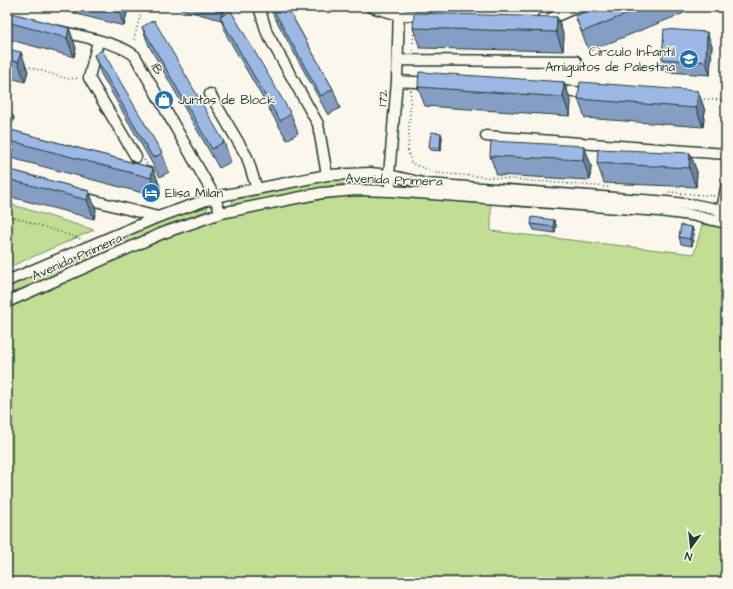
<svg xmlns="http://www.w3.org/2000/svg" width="733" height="589" viewBox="0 0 733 589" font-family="'Architects Daughter',sans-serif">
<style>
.green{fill:#c2de95;stroke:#708e64}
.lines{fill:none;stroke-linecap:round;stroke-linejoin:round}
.minor-casing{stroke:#1f3d34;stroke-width:13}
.path{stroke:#1f3d34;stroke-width:1.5;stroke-dasharray:1 3;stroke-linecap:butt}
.minor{stroke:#fbf7ec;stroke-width:10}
.wall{fill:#879ec4;stroke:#1f3d34}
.shaded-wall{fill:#6e81a0;stroke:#1f3d34}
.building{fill:#9db8e4;stroke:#1f3d34}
.labels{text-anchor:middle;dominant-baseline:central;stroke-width:3;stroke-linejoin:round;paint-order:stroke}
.poi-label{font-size:13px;fill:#1f3d34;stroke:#fbf7ec;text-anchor:start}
.street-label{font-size:13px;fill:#1f3d34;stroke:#fbf7ec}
</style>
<rect width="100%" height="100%" fill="#fbf7ec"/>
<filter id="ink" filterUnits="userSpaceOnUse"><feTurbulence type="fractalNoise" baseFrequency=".025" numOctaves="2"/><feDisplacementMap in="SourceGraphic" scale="8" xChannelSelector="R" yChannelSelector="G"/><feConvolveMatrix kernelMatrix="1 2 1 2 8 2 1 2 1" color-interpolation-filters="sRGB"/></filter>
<g filter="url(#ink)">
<path class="green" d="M335 179H371L376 181 329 186 234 205 232 203 233 200Z
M369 192 491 195V231L694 254 702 225 726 224V582H7V305L190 224 273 207Z
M10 204 94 230 7 268V206Z
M207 206V210L203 212 158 228 117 248 7 295V286L156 223Z"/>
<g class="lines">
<defs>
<path id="minor" d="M259 7 267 33 318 124 327 175
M371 7 399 15 426 16
M542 19H550L577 7
M59 31C79 36 121 43 135 56L212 192 221 213
M98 41 89 78 136 157
M398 60 576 61
M397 81 432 83
M555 91 591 93
M210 94 247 157 257 189
M7 119H8
M486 136 726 154
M391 191 389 175 397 81 399 7
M80 197 158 217
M721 217 726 187
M7 281 158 217 215 197 327 175 370 173 389 175 427 184 656 201 696 205 726 211
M7 302 163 233 221 213 322 193 356 190 391 191 659 211 691 215 726 223"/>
</defs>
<use href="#minor" class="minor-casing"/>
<path class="path" d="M132 7 142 10 133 42
M413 51 414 28
M26 66 68 79 80 78
M411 90 408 151 411 163 436 173 608 187
M700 99 726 100
M144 160 149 167
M669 192 715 196
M7 215 81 239
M7 314 10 322 7 351"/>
<use href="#minor" class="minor"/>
</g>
<path class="wall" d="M49 7H125L127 13 124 26Z
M173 7H225L226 8 224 15 291 114 298 133 287 140 227 36 221 20Z
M269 7H287L333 89 340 108 328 115Z
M599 7H682L684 13 589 51 575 16Z
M7 12 69 28 76 48 74 57 7 39Z
M557 17 564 36 563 51 420 48 413 28Z
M142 27 224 142 231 162 219 168 149 46Z
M712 45 710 75 667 72 662 59Z
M7 49 28 71 25 82 7 77Z
M94 55 162 153 169 172 160 177 101 74Z
M564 82 571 101 570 116 425 106 418 87Z
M698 91 705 111 703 127 585 118 578 99Z
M7 129 153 168 160 187 158 197 7 157Z
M442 136 441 151 431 150 429 147Z
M584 146 591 165 590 180 497 175 490 156Z
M690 153 697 172 696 187 604 183 597 163Z
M7 169 89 191 96 210 94 219 11 197 7 185Z
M554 220 556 225 555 233 534 230 531 224Z
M692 227 694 234 692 246 681 244 679 237Z"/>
<path class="shaded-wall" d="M117 7H125L127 13 124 26Z
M218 7H225L226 8 223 20Z
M557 17 564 36 563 51 556 32Z
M69 28 76 48 74 57 67 38Z
M707 32 712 45 710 75 706 62Z
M21 52 28 71 25 82 18 62Z
M564 82 571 101 570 116 563 97Z
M698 91 705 111 703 127 696 108Z
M441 133 442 136 441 151 440 148Z
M584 146 591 165 590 180 583 160Z
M690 153 697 172 696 187 689 168Z
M153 168 160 187 158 197 151 178Z
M89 191 96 210 94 219 87 200Z
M554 220 556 225 555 233 553 227Z
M692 227 694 234 692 246 690 239Z"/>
<path class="building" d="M272 7H287L333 89 321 96Z
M599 7H644L582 32 575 16Z
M231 11 291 114 280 121 220 17Z
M7 12 69 28 67 38 7 22Z
M414 13 557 17 556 32 413 28Z
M154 20 224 142 212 149 142 27Z
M664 29 707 32 706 62 662 59Z
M7 49 21 52 18 62 7 60Z
M102 50 162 153 153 158 94 55Z
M419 72 564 82 563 97 418 87Z
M580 82 698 91 696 108 578 99Z
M7 129 153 168 151 178 7 140Z
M431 132 441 133 440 148 429 147Z
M491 141 584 146 583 160 490 156Z
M598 149 690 153 689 168 597 163Z
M7 169 89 191 87 200 7 179Z
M532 217 554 220 553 227 531 224Z
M681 225 692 227 690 239 679 237Z"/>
</g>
<defs>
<symbol id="school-disc" viewBox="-11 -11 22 22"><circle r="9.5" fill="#1f6fb2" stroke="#fbf7ec"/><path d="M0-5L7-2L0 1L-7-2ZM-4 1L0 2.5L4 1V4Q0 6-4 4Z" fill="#fff"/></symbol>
<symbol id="shop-disc" viewBox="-11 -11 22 22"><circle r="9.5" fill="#1f6fb2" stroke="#fbf7ec"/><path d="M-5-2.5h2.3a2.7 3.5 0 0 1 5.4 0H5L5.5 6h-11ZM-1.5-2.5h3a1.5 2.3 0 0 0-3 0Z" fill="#fff"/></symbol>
<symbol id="hotel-disc" viewBox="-11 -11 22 22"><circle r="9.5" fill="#1f6fb2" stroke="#fbf7ec"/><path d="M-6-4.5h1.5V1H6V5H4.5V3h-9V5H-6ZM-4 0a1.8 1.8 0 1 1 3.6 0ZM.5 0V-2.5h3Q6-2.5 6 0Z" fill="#fff"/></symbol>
</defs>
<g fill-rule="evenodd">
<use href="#school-disc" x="678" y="48" width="22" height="22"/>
<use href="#shop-disc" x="153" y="89" width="22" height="22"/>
<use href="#hotel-disc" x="140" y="182" width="22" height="22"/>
</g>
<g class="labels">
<g class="poi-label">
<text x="675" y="52" text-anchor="end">Círculo Infantil<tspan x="675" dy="15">Amiguitos de Palestina</tspan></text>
<text x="178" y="100">Juntas de Block</text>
<text x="165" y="193">Elisa Milan</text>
</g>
<g class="street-label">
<text transform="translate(157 69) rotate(61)">1B</text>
<text transform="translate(383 98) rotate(-86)">172</text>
<text transform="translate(394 180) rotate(2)">Avenida Primera</text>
<text transform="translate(77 257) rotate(-24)">Avenida Primera</text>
</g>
</g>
<rect width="733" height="589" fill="none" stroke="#fbf7ec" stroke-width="24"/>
<rect x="12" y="12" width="709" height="565" fill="none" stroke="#1f3d34" stroke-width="1.5" filter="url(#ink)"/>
<g transform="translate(691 547) rotate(195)" stroke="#fbf7ec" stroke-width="3" paint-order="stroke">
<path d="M0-3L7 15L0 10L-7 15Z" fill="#1f3d34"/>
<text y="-6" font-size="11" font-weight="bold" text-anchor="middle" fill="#1f3d34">N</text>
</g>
</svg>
